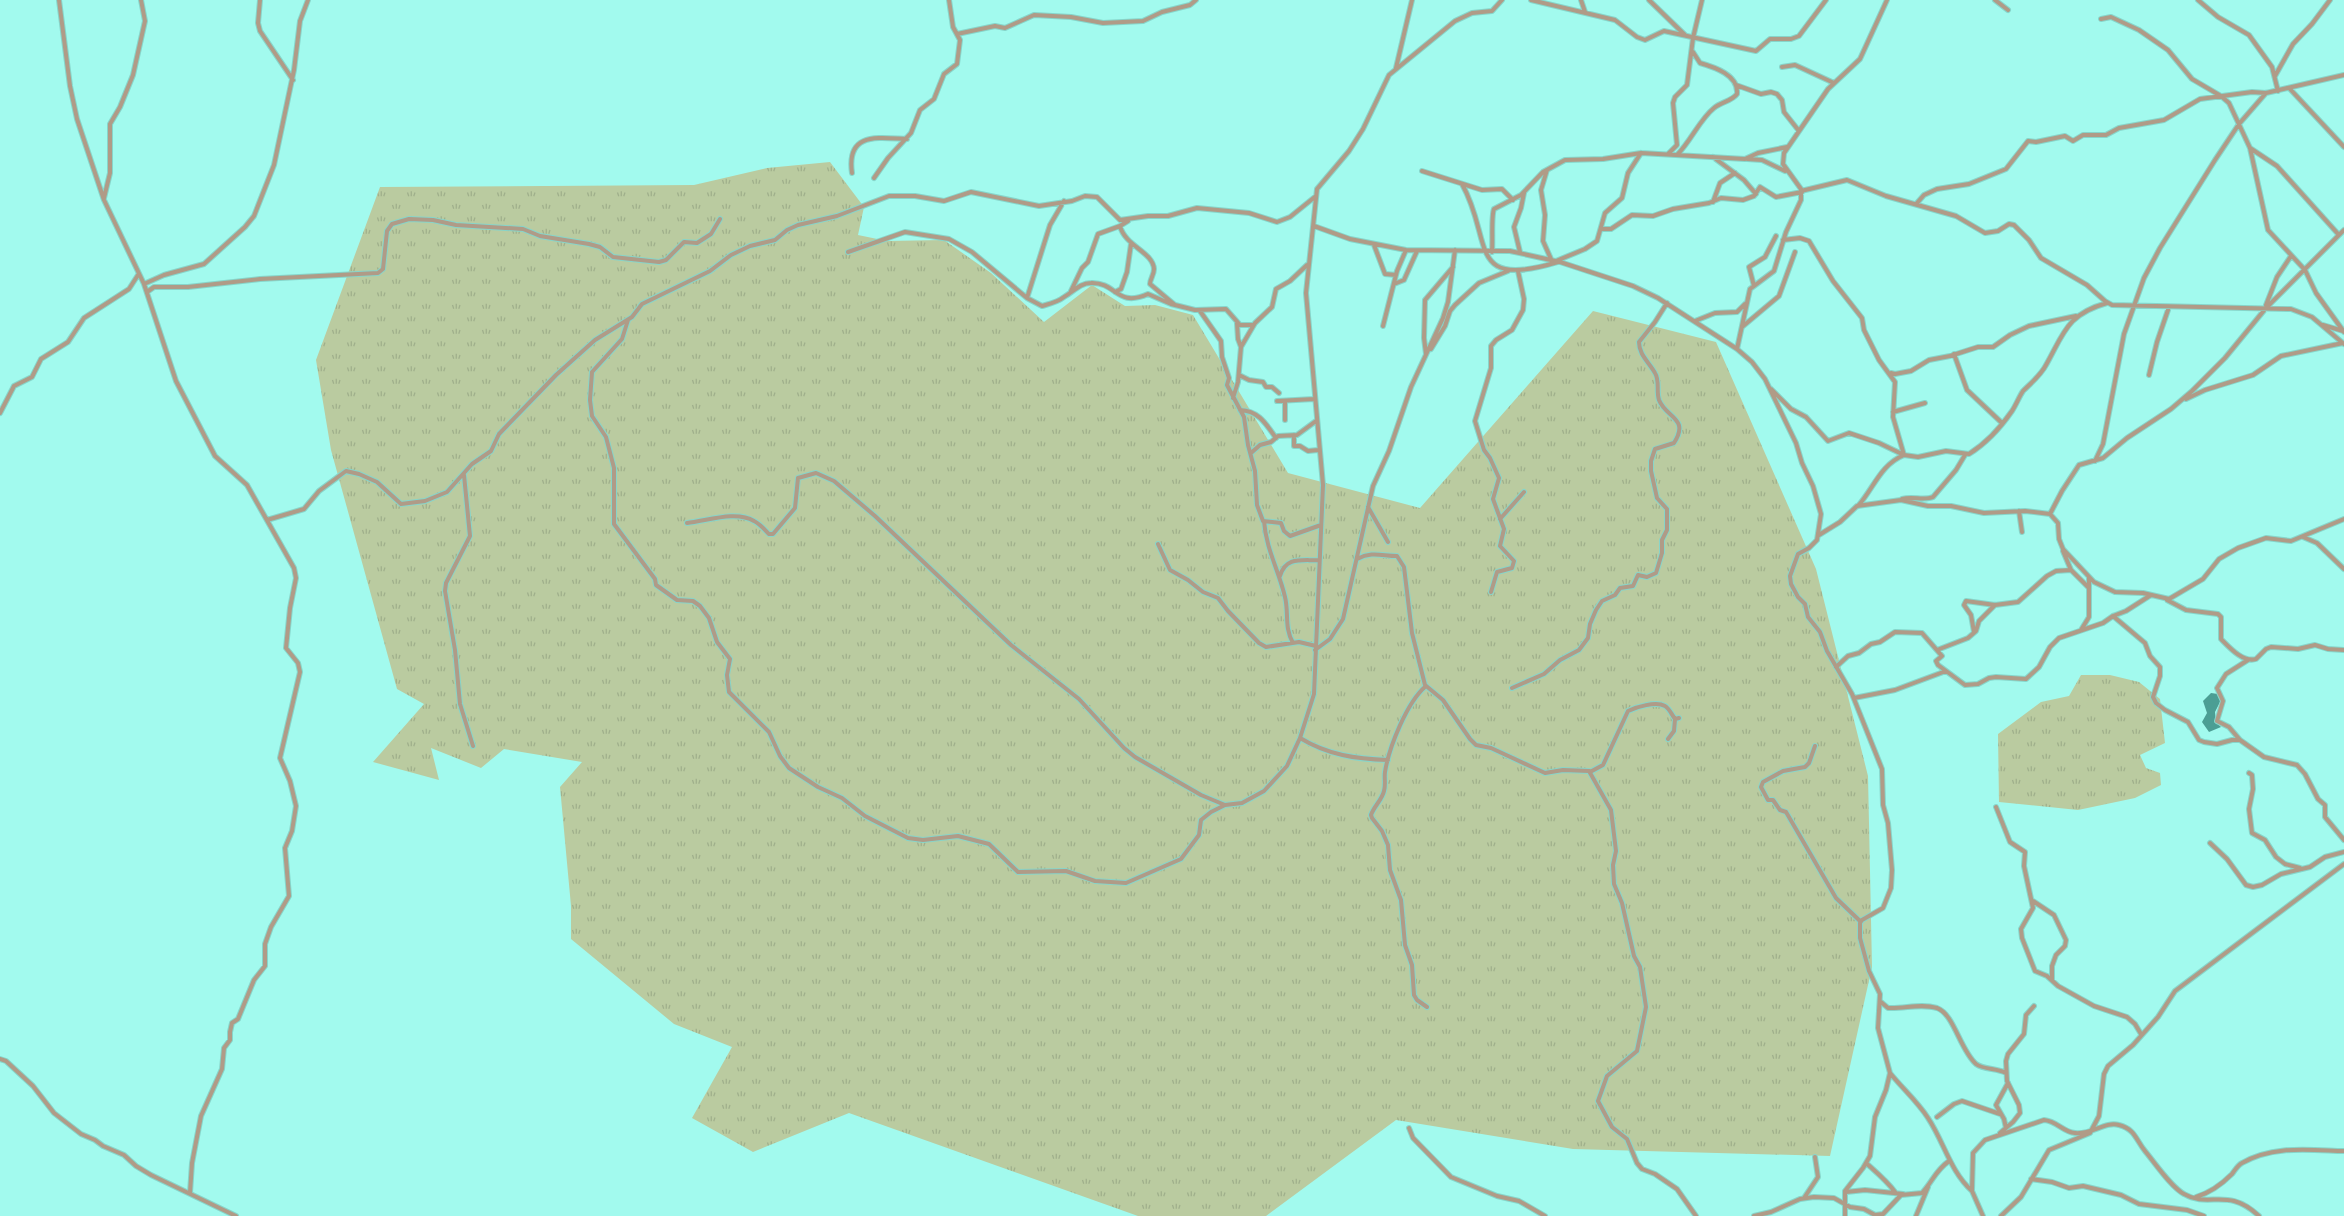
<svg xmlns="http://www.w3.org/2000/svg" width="2344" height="1216" viewBox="0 0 2344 1216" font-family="Karla,sans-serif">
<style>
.grass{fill:url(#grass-tufts)}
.water{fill:#4c9e94}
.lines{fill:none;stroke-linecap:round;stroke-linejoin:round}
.street-casing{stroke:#87d5ca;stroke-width:6}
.street{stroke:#b09b87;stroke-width:4}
</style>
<defs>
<pattern id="grass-tufts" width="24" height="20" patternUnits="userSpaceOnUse" patternTransform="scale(1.25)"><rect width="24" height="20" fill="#bacba0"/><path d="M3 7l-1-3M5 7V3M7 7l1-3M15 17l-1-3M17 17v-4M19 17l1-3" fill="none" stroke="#9faf8b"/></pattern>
</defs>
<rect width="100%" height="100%" fill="#a2faee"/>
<path class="grass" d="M830 162 864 207 858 235 887 241 944 240 991 273 1044 322 1092 285 1125 306 1155 305 1193 315 1288 473 1420 508 1593 311 1716 342 1816 569 1868 776 1872 967 1830 1156 1573 1149 1396 1120 1266 1216H1138L849 1113 753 1152 692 1118 732 1047 674 1024 571 939V906L560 787 582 762 504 749 481 768 431 748 439 780 373 762 424 704 397 689 331 450 316 360 380 187 694 185 767 168Z
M2081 675H2110L2139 682 2160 699 2165 743 2140 755 2146 768 2160 773 2161 785 2135 798 2078 810 1999 802 1998 734 2041 702 2069 696Z"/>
<path class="water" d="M2211 693 2218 694 2221 700 2215 712 2216 722 2221 727 2209 732 2202 722 2207 713 2203 701Z"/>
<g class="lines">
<defs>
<path id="street" d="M59 0 70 86 77 119 104 200 144 284 176 381 215 456 247 485 294 568 296 578 290 608 286 648 298 663 300 672 280 758 290 781 296 806 292 831 285 848 289 896 271 927 265 944V966L254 980 238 1019 232 1023 230 1032V1040L224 1048 222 1069 201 1116 192 1163 190 1193
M260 0 258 23 260 31 293 80
M1531 0 1615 20 1637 37 1645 40 1664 31 1756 51 1770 39H1791L1799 36 1826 0
M1581 0 1585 12
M1649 0 1685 35
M1995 0 2008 10
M2198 0 2218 17 2249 35 2272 67 2278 91
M2101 19 2111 17 2139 30 2168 50 2192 79 2221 96 2229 103 2250 148 2268 230 2305 270 2316 293 2344 332
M957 34 995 26 1005 28 1034 15 1071 17 1103 23 1143 21 1162 12 1190 5 1196 0
M1782 67 1795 65 1834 83
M1396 68 1412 0
M2275 76 2293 44 2312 24 2330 0
M1736 85 1761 94 1771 92 1777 94 1782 100 1784 112 1799 131
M2290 89 2344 147
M2250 148 2277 166 2339 235
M1668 154 1677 145 1673 103 1675 97 1687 85 1693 38 1702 0
M1677 155C1691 141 1700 119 1714 108 1721 102 1732 101 1737 94 1739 75 1714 67 1700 63L1693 52
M1713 157 1744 180 1756 194
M1747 159 1762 160 1785 171
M1547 170 1541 190 1545 215 1543 241 1551 259
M1422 171 1482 190 1502 189 1513 200
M852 173C846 131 879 138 907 139
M874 178 888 158 911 133 920 110 934 99 944 74 957 64 960 40 953 27 949 0
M1462 184C1494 241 1465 290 1558 262
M1801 191 1847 180 1886 196 1956 216 1985 233 1998 231 2009 224 2014 225 2029 240 2041 258 2087 285 2105 301 2112 305 2291 309 2312 317 2344 344
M104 198 110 173V124L120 107 133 75 145 21 141 0
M1713 202 1720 183 1735 173
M1917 203 1924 195 1937 189 1969 184 2006 169 2028 141 2036 142 2065 136 2073 141 2083 135H2106L2119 128 2164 120 2200 99 2252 92 2266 93 2344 75
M1120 226C1125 246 1153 252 1154 269 1154 275 1150 279 1150 284L1175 305
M1314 226 1350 239 1406 250 1510 251 1560 262 1633 286 1658 298 1737 349 1752 362 1765 379 1796 443 1802 463 1813 486 1821 514 1817 540 1809 548 1798 554 1790 576 1791 584 1798 597 1805 604 1808 617 1820 632 1827 651 1852 694 1882 769 1883 805 1888 823 1892 870 1891 888 1883 908 1862 920 1860 923V938L1869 971 1880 994 1878 1028 1890 1073 1886 1090 1875 1117 1870 1156 1863 1168 1845 1191V1216
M1602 229H1611L1632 215 1653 216 1673 209 1709 203 1721 198 1743 200 1754 196 1760 187 1776 197 1802 192
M1783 240 1800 238 1809 241 1833 281 1862 318 1864 330 1879 360 1895 382 1893 417 1904 455C1880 465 1874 488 1858 506
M1374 245 1385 274 1396 275
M848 252 905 232 949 239 972 252 1027 298 1042 306C1049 304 1058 302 1064 297 1073 292 1080 283 1091 283 1117 282 1116 308 1148 294L1171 304 1195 310 1226 309 1240 325H1253
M1492 252C1493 242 1491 216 1494 209L1521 195 1543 172 1565 160 1603 159 1641 153 1745 159 1758 153 1787 147
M1520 252 1514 227 1521 208 1524 193
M1556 261 1585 249 1597 241 1605 213 1622 198 1628 173 1641 153
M144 284 164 275 204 264 245 227 254 216 274 165 294 70 300 21 308 0
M1394 284 1404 280 1417 251
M1754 286 1749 267 1765 257 1776 236
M1071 291 1082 268 1088 262 1098 234 1120 226 1128 221
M147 292 154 287H188L260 279 378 273 383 269 387 231 392 224 409 219 433 220 456 225 523 229 540 236 589 244 600 247 613 257 659 262 666 260 684 242 697 243 711 234 720 219
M1115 292 1121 289 1127 272 1131 244
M1027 298 1050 225 1064 201
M2266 305 2277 277 2291 256
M1200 311 1221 341 1222 357 1229 378 1227 385 1244 417 1248 445 1255 471 1257 505 1263 521 1281 523 1284 531 1290 536 1321 525
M628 320 622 339 592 372 590 400 592 416 606 437 614 468V524L655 579 656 585 677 600 693 601 700 606 709 618 717 642 730 659 727 675 729 692 769 732 780 756 789 768 818 787 842 798 865 816 908 838 923 840 958 836 989 844 1018 872 1066 871 1095 881 1126 883 1181 859 1199 835 1201 820 1211 812 1225 805
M1695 321 1715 313 1737 312 1745 304
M1237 323 1238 339 1241 347
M2323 325 2343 331
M1383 326 1397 271 1406 250
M1742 327 1779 296 1795 252
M1431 349 1445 326 1450 311 1455 305 1479 283 1508 271
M1737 349 1750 289 1774 271 1786 232 1801 200V189L1783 164 1784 153 1828 89 1860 59 1887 0
M1426 354 1424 338 1425 300 1453 267
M1954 354 1967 390 2002 423
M1891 373 1895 374 1911 371 1929 360 1950 356 1978 347H1993L2010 335 2029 326 2076 316
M1239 375 1249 380 1263 382 1266 387H1272L1279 393
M2149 375 2157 342 2169 307
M1771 389 1791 409 1806 417 1828 441 1849 433 1879 443 1904 455 1918 457 1946 451 1969 454C1985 444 2001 427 2012 411 2016 405 2019 397 2023 391 2031 383 2041 375 2046 365 2064 333 2067 314 2107 303
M1233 398 1238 382 1241 347 1255 323 1272 307 1276 289 1290 281 1307 265
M2186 399 2205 390 2253 375 2281 356 2343 343
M1277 401 1314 399
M1240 410C1259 411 1266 424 1276 438
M1893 412 1925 403
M0 413 14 386 32 377 41 359 68 342 84 318 129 289 138 275
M1285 420V401
M1294 435V446H1300L1308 451 1318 450
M1251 453 1260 445 1271 442 1278 436 1297 435 1316 421
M2095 461 2103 444 2124 334 2144 278 2160 248 2215 160 2239 124 2266 93
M464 475 470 536 446 583 445 591 455 650 460 704 473 746
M1902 499C1913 496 1924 501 1933 497L1956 470 1965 455
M1368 507 1388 542
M2019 511 2022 532
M2050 514 2062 491 2079 465 2103 458 2127 438 2171 409 2192 391 2225 358 2266 308 2344 230
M1500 519 1524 492
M267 520 304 509 319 491 346 471 359 474 377 482 401 504 425 501 447 492 472 464 491 451 499 434 556 375 595 340 632 317 642 304 710 271 731 255 750 246 775 240 787 230 798 225 837 216 889 196H915L944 201 971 192 1039 206 1072 201 1085 196 1097 197 1120 220 1148 216H1168L1197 208 1249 213 1277 222 1290 217 1316 196
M1264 521C1266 549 1279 571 1285 597 1289 613 1284 627 1293 643
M687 523C707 521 736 510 754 521 760 524 765 530 769 534H773L795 508 798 478 816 473 834 481 875 516 1011 645 1079 699 1124 748 1135 757 1201 795 1225 805 1242 803 1264 791 1287 766 1300 738 1314 694 1323 485 1306 293 1317 189 1349 151 1363 129 1389 75 1455 21 1472 13 1492 11 1502 0
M1819 535 1840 522 1857 506 1901 500 1928 506H1951L1984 513 2025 511 2050 514 2058 523 2059 539 2063 549 2094 582 2115 592 2143 593 2169 599 2203 579 2219 559 2238 548 2266 538 2291 541 2344 519
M2303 537 2317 543 2344 569
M1158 544 1170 570 1188 580 1203 592 1218 598 1228 611 1259 643 1266 647 1299 642 1316 646
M2063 551 2071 570 2089 588
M1357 559C1372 551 1382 556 1397 556L1404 567 1412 633 1425 685 1443 700 1470 739 1476 745 1491 748 1545 773 1563 770 1589 771 1611 810 1616 851 1613 865 1614 884 1622 903 1634 956 1640 967 1646 1007 1637 1051 1607 1076 1598 1101 1612 1127 1627 1139 1637 1163 1642 1169 1655 1174 1677 1189 1696 1216
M1280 576C1286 556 1302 561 1319 560
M1491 592 1497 572 1512 568 1514 561 1500 546 1504 529 1493 499 1499 478 1490 458 1484 450 1475 421 1491 368V346L1496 340 1512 330 1523 310 1524 299 1518 271
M2167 600 2186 610 2218 614 2221 617V639C2229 647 2243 663 2256 659L2266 649 2271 647 2298 649 2315 645 2328 649 2344 650
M2113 616 2145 643 2150 656 2160 667V676L2153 697 2156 703 2165 710 2188 722 2199 740 2204 742 2217 744 2232 740H2240L2264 757 2297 765 2305 774 2318 799 2325 805V817L2344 840
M2081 630 2089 617V577
M1974 632 1971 615 1964 605 1966 601 1995 605 2018 602 2047 576 2056 571 2071 570
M1315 650 1330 639 1343 619 1373 486 1389 451 1411 387 1443 318 1448 302 1455 250
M1937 650 1968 638 1976 631 1979 621 1995 605
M1836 667 1848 656 1859 653 1871 644 1880 642 1895 632 1922 633 1942 656 1936 661 1938 665 1965 685 1978 684 1989 678 1996 677 2026 679 2039 667 2050 647 2059 638 2103 623 2113 616 2126 611 2151 595
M1426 686C1407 702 1389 747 1385 772 1384 778 1386 784 1384 791 1382 800 1374 806 1371 815L1372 818 1382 831 1388 845 1390 870 1401 900 1405 945 1412 965 1414 995 1417 1000 1427 1007
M1512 688 1544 674 1560 660 1579 650 1588 638 1590 624 1596 610 1602 601 1615 595 1620 588 1633 586 1638 575 1647 577 1656 573 1662 553V540L1667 530V509L1657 498 1651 471V461L1655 449 1674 443C1690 418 1666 418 1659 400 1656 391 1660 381 1655 373 1649 362 1639 355 1639 342L1655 322 1667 303
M1854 698 1895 690 1946 671
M1300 738C1328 755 1356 759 1388 760
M1668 739 1674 731 1675 719
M2240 740 2229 727 2217 721 2223 701 2217 688 2226 674 2248 660
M1815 746 1809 763 1805 767 1783 771 1763 782 1761 787 1768 800H1773L1780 810 1786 812 1836 898 1860 921
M1590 772 1603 765 1628 711C1636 707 1656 701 1665 706 1669 708 1672 715 1675 719L1679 718
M2249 773 2252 775 2253 789 2249 809 2252 833 2265 840 2276 857 2285 864 2300 868
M1996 807 2010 842 2025 852 2024 866 2033 908 2021 929 2022 938 2035 971 2047 976 2058 986 2094 1006 2127 1017 2135 1024 2141 1034
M2210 843 2227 859 2246 885 2253 887 2262 885 2281 874 2310 867 2325 857 2344 852
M2033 901 2054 915 2066 940 2065 946 2056 955 2052 966V980
M1881 1002 1888 1008C1905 1009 1920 1003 1937 1008 1954 1014 1960 1050 1976 1064 1984 1070 1997 1068 2006 1073
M0 1059 6 1061 33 1086 54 1113 81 1134 95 1140 103 1146 124 1155 136 1166 151 1175 236 1216
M1890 1073C1902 1088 1918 1102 1928 1118 1944 1142 1950 1171 1972 1191
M1937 1117 1954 1104 1962 1101 2000 1114
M1409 1128 1413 1138 1451 1177 1497 1196 1519 1201 1545 1216
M2006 1128 2004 1119 1996 1105 2008 1083
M2000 1133 2013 1122 2020 1113 2019 1105 2007 1081 2006 1061 2008 1054 2024 1034 2026 1015 2034 1006
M1866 1163C1876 1172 1887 1181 1895 1192
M2031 1179 2052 1182 2069 1188 2083 1186 2121 1195 2139 1204 2187 1210 2204 1216
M1846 1192 1865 1190 1903 1194
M2196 1197C2209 1193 2223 1183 2232 1174 2235 1170 2238 1165 2242 1163 2273 1145 2309 1150 2344 1151
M1804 1198 1818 1177 1815 1157
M1754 1216 1771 1212 1800 1199 1814 1197 1834 1198 1850 1207 1864 1209 1875 1215 1883 1214 1901 1195 1922 1193C1933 1181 1935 1171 1949 1161
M1916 1216 1928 1187
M1983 1216 1972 1191 1973 1153 1985 1140 2044 1120C2057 1121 2063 1132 2075 1133 2092 1135 2105 1121 2119 1125 2135 1129 2136 1140 2145 1151 2155 1163 2171 1187 2184 1194 2210 1209 2227 1186 2259 1216
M2001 1216 2021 1197 2049 1150 2090 1133 2099 1116 2104 1074 2108 1066 2133 1045 2158 1017 2175 991 2344 864"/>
</defs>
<use href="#street" class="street-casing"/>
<use href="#street" class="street"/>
</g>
</svg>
